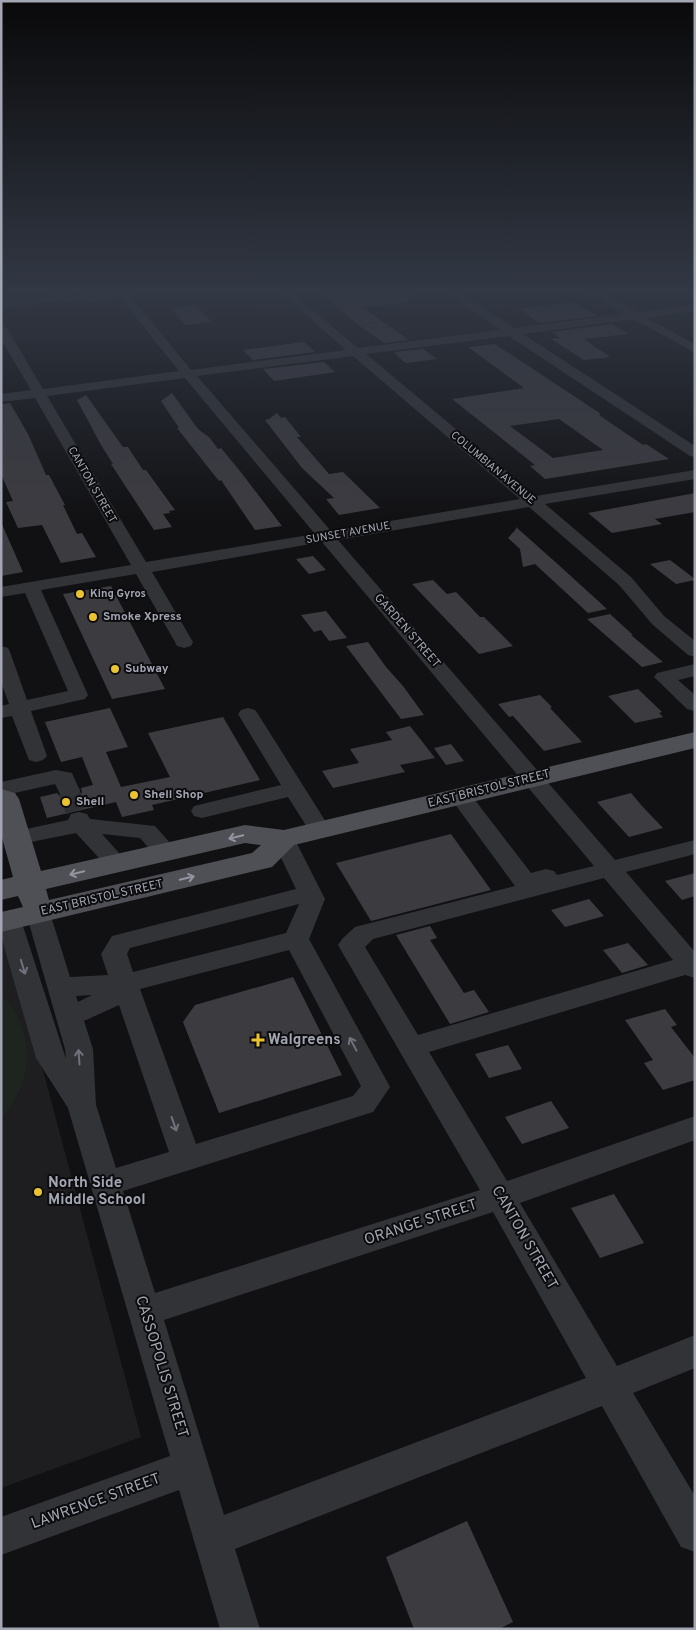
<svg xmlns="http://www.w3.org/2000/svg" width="696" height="1630" viewBox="0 0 696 1630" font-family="Overpass,sans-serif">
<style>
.built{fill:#1e1d20}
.green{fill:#1e251f}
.building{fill:#3c3b40;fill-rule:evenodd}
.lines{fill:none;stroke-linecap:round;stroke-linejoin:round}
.minor-tunnel{stroke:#2e2f33;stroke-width:21;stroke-dasharray:21 11;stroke-linecap:butt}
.minor{fill:#323337;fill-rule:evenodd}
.major{fill:#4f4f56;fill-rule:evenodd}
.oneway{stroke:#9295a0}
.oneway2{stroke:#70727b}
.poi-dot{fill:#eac332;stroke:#0c0c0e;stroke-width:2}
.labels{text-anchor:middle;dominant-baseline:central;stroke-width:4;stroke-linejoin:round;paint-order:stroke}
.far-street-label{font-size:11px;fill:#a3a6b3;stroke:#0c0c0e}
.far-poi-label{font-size:11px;font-weight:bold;fill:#a3a6b3;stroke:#0c0c0e;text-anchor:start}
.poi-label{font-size:12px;font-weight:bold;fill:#a3a6b3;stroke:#0c0c0e;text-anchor:start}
.street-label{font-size:12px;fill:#a3a6b3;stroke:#0c0c0e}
.near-poi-label{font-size:15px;font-weight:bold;fill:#a3a6b3;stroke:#0c0c0e;text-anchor:start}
.near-street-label{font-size:15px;fill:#a3a6b3;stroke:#0c0c0e}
</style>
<rect width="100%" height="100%" fill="#111113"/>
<path class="built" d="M1 942 10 947 141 1437 1 1488Z"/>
<path class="green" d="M1 995C37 1028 34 1084 1 1118Z"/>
<path class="building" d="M320 292H408L409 302 363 308 409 340 384 343 357 324Z
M574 302 597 316 539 323 519 309Z
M195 305 212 322 186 325 170 308Z
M612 324 628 334 584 339 610 357 584 360 551 339 560 338 552 332Z
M304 342 315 352 253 360 243 350Z
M495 344 601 414 599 415 643 445 646 444 669 459 545 479 530 466 535 465 452 399 524 388 468 347ZM559 419 603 450 553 458 510 426Z
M423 349 437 359 407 363 404 362 394 352Z
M324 362 335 372 274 381 263 369Z
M172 393 198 429 210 438 218 449 221 448 240 471 282 526 255 530 221 480 219 481 177 428H179L161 401Z
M86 395 123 447H128L143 470H146L175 510 169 511 170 513 163 514 172 527 154 530 111 464H113L101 445 77 400Z
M10 403 28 434 46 475H49L65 505H63L77 534 82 533 96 557 61 563 42 525 18 528 6 502 13 501 1 474V404Z
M277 413 281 418 285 417 301 437H297L329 474 343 472 380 508 339 515 326 499 334 498 302 468 265 420 269 419Z
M695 493V512L655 519 662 524 612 533 588 513Z
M1 522 23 572 1 576Z
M516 527 562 568 607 609 588 613 535 564 523 567 520 549 508 538 516 529Z
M313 556 326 570 309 574 296 559Z
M670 560 695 579V580L676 584 650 564Z
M433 580 447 594 456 592 480 617H484L513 646 479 654 412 584Z
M111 586 165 689 112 699 63 594Z
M326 611 347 638 329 641 321 630 314 632 301 615Z
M610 614 633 635H631L663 662 642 667 587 619Z
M368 642 386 667 403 686 424 715 401 719 346 646Z
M638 689 662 712 659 713 663 717 635 723 608 696Z
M540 695 552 707 550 708 582 742 544 751 513 716 509 717 498 704Z
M110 708 128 747 106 752 121 787 170 777 148 733 223 717 260 780 152 805 154 810 122 817 116 802 47 818 40 797 57 793 61 798 69 800 79 797 82 792 81 788 93 785 82 757 61 762 45 722Z
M410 726 435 758 400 765 405 772 333 788 322 771 359 763 350 749 392 740 386 732Z
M451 744 464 761 446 765 434 748Z
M631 793 642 806 663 828 629 837 597 802Z
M451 834 491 890 371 921 336 863Z
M695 873V896L682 900 665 881Z
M589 899 604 916 565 927 551 910Z
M430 926 437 938 430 940 464 993 474 990 489 1012 450 1024 396 935Z
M628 943 648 965 622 973 603 950Z
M293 977 342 1075 219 1113 183 1022 195 1005Z
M665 1009 677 1025 671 1027 695 1058V1080L663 1090 644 1063 653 1060 625 1020Z
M508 1045 522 1069 489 1078 475 1054Z
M551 1101 569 1128 522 1144 505 1117Z
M614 1194 644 1243 600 1258 571 1208Z
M467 1521 513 1622 499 1629H414L386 1557Z"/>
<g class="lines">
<path class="minor-tunnel" d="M69 791 76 811"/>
<path class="minor" d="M60 292H71L69 296 105 295 111 298 105 301 75 303 58 301 1 308V302L51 296Z
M116 292H127L191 370 346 350 280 292H291L358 348 500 330 446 292H458L514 328 624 314 588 292H601L637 312 695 305V311L647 318 695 344V353L634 319 523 334 695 446V457L690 456 509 336 366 354 536 496 695 470V479L545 504 631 577 664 616 695 641V657L688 655 652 624 619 585 529 507 338 540 615 860 695 840V854L626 872 695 952V978L685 975 429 1052 507 1181 695 1116V1140L520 1203 617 1366 695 1335V1368L633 1393 695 1496V1552L681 1547 602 1406 235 1549 260 1629H220L179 1490 1 1555V1517L170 1456 68 1108 36 1058 1 936V914L9 912 18 914 21 920 66 1059 65 1049 26 913 29 907 38 905 47 907 50 913 70 977 108 975 101 954 112 936 296 889 272 839 276 834 284 832 292 834 325 899 309 939 390 1087 373 1112 123 1191 155 1293 480 1190 338 945 342 939 355 927 515 886 449 796 452 791 460 789 468 791 531 873 546 869 554 871 557 875 594 866 322 542 152 572 193 642 191 646 184 648 177 646 175 642 136 574 41 590 88 695 85 699 31 711 47 756 43 760 36 762 29 760 12 716 1 718V706L9 704 1 682V646L8 648 10 652 27 700 68 691 25 593 1 597V587L131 565 35 398 1 402V394L31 390 1 339V325L7 328 43 389 179 371ZM353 356 520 499 331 531 197 376ZM185 378 315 534 146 562 47 396ZM604 878 673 960 418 1035 365 947 373 939ZM299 904 286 933 133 972 127 954 130 948ZM289 950 361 1086 353 1096 196 1144 140 989ZM92 995 78 1002 76 996ZM119 1005 169 1152 116 1168 96 1105 93 1049 84 1021ZM493 1212 586 1378 224 1515 164 1320Z
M695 664V676L678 680 695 695 694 711 687 709 654 677 657 673Z
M248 708 255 710 258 714 331 830 328 835 320 837 312 835 288 797 202 818 194 816 191 811 194 806 281 785 238 714 241 710Z
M56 770 72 773 80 791 77 796 69 798 61 796 55 784 1 796V782Z
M79 812 87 814 90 819 155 826 179 853 175 858C158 863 151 850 140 838L102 834 129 864 125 869 117 872 109 869 76 833 16 845 8 843 4 838 8 833 68 820 71 814Z"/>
<path class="major" d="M695 732V748L294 845 272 867 1 932V912L23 907 18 896 1 900V880L13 877 1 834V789L15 793 19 799 41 871 245 825 284 830ZM245 843 261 845 252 853 49 900 46 889Z"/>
</g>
<defs><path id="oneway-shaft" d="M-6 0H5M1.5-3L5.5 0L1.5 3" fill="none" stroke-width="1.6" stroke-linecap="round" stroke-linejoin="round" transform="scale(1.25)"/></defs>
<g class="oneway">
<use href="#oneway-shaft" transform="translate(236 837) rotate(167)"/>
<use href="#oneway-shaft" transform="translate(77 873) rotate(167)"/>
<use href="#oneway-shaft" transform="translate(187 878) rotate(-13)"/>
</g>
<g class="oneway2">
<use href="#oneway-shaft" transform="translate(23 967) rotate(73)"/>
<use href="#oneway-shaft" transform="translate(353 1044) rotate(-118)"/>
<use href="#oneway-shaft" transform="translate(79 1057) rotate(-94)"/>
<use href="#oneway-shaft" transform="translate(174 1124) rotate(71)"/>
</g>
<linearGradient id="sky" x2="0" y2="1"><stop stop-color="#09090a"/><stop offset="0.56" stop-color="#323844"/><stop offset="1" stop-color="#323844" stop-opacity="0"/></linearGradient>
<rect width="696" height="520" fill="url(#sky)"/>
<g class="poi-dot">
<circle cx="80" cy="594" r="5"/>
<circle cx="93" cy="617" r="5"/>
<circle cx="115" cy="669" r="5"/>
<circle cx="134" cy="795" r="5"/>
<circle cx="66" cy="802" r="5"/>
<path d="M255.5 1032.5h5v5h5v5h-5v5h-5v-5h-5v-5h5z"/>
<circle cx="38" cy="1192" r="5"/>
</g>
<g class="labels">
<g class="far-street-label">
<text transform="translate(493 468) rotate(40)">COLUMBIAN AVENUE</text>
<text transform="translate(92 485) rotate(60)">CANTON STREET</text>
<text transform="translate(348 533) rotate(-10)">SUNSET AVENUE</text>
</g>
<g class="far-poi-label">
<text x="90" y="594">King Gyros</text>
</g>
<g class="poi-label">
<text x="103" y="617">Smoke Xpress</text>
<text x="125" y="669">Subway</text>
<text x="144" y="795">Shell Shop</text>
<text x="76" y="802">Shell</text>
</g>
<g class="street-label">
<text transform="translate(407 631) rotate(49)">GARDEN STREET</text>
<text transform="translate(489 789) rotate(-14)">EAST BRISTOL STREET</text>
<text transform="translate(102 898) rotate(-13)">EAST BRISTOL STREET</text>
</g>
<g class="near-poi-label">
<text x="268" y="1040">Walgreens</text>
<text x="48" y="1183">North Side<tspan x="48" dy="17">Middle School</tspan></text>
</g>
<g class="near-street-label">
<text transform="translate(421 1223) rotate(-18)">ORANGE STREET</text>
<text transform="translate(524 1238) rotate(60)">CANTON STREET</text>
<text transform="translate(161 1367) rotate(73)">CASSOPOLIS STREET</text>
<text transform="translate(96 1502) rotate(-20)">LAWRENCE STREET</text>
</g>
</g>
<rect width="696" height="1630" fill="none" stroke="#a3a6b3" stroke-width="5"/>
</svg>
